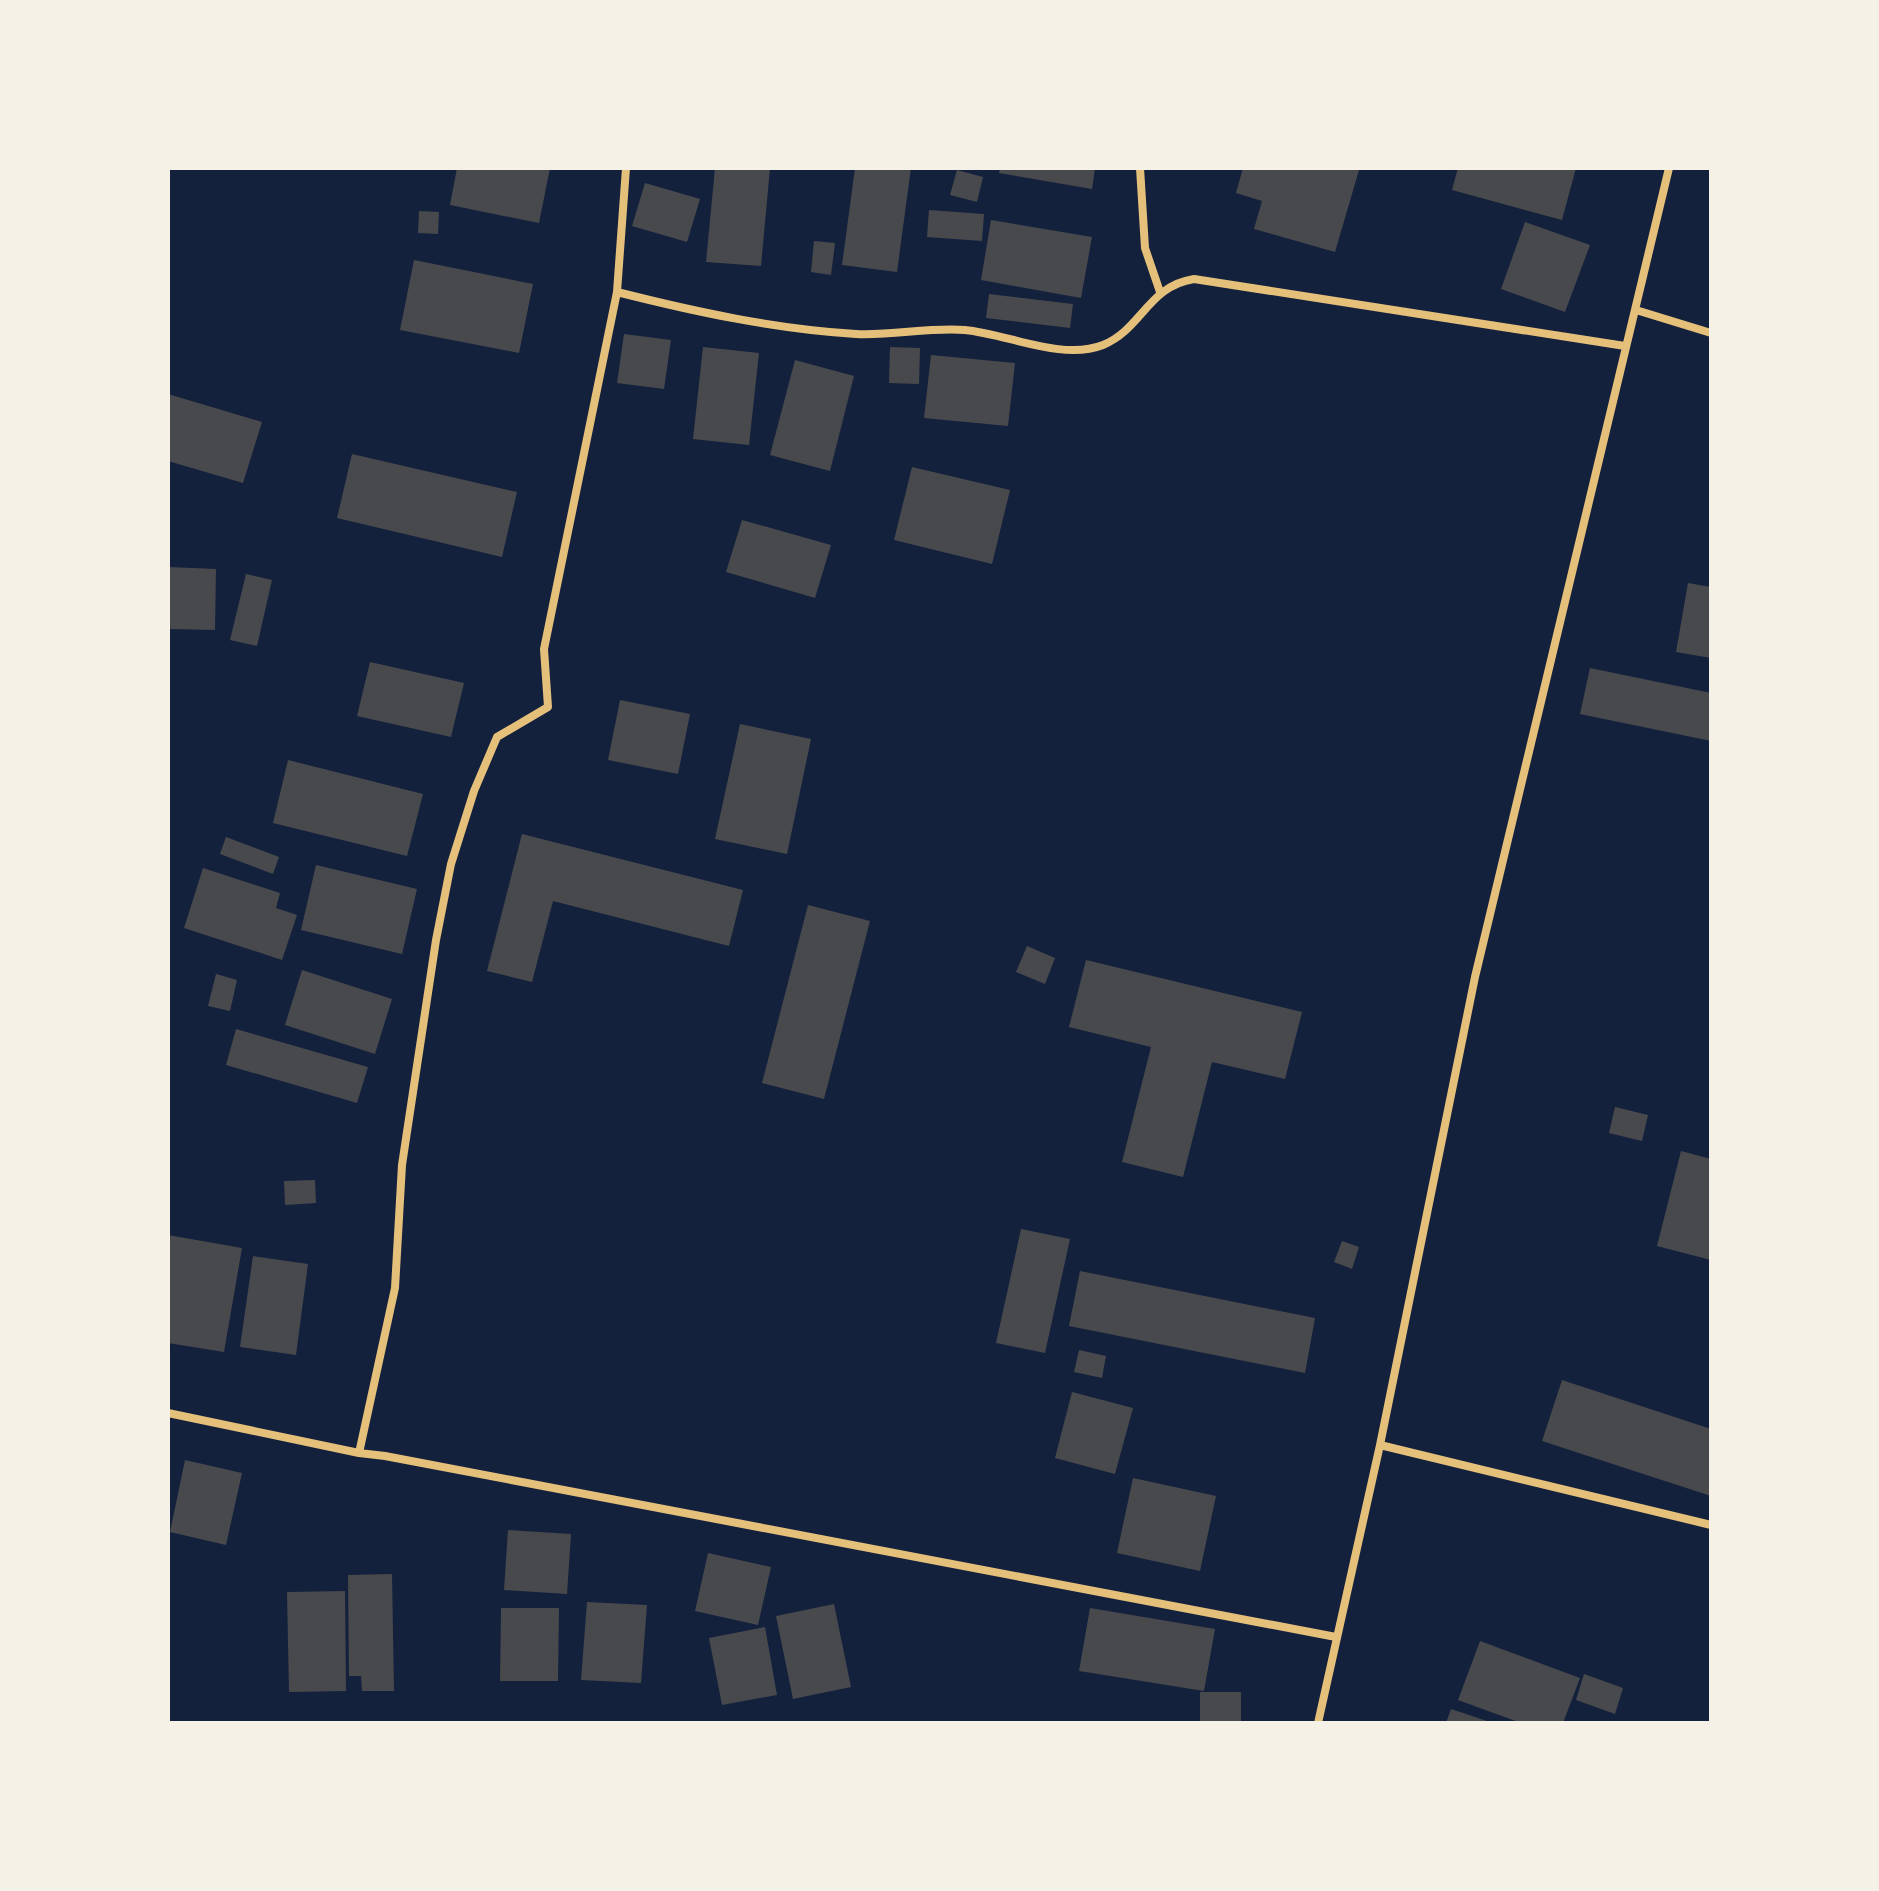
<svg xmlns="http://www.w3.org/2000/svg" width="1879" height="1891" viewBox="0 0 1879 1891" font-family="'Titillium Web',sans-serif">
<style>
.building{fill:#48494c}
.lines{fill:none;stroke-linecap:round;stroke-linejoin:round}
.minor{stroke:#e5c07b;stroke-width:8}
</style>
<rect width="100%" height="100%" fill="#14213d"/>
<path class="building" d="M457 168H550L539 223 450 205Z
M715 168H770L761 266 706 262Z
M855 168H911L897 272 842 265Z
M1000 168H1095L1092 189 999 173Z
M1243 168 1359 170 1335 252 1254 229 1262 201 1236 193Z
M1458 168H1576L1562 220 1452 190Z
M957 170 983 177 977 202 950 195Z
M645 183 700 199 687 242 632 226Z
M929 210 984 214 982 241 927 237Z
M419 211 439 212 438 234 418 233Z
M991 220 1092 237 1081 298 981 280Z
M1525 222 1590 245 1565 312 1501 289Z
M814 241 835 243 831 275 811 272Z
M414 260 533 284 519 353 400 330Z
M989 294 1073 304 1070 328 986 318Z
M624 334 671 340 664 389 617 383Z
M703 347 759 353 749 445 693 439Z
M890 347 920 348 919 384 889 383Z
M931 355 1015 363 1008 426 924 418Z
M795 360 854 376 830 471 770 455Z
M168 394 262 422 243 483 168 461Z
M352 454 517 492 502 557 337 518Z
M912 467 1010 490 992 564 894 540Z
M742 520 831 545 815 598 726 572Z
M168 567 216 569 215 630 168 629Z
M246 574 272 580 257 646 230 640Z
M1688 583 1711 587V658L1676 652Z
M370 662 464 683 451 737 357 716Z
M1590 668 1711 693V741L1580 714Z
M620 700 690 714 678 774 608 760Z
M740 724 811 739 787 854 715 839Z
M288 760 423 794 407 856 273 823Z
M522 834 743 890 729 946 553 901 532 982 487 971Z
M226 837 279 857 273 874 220 854Z
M316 865 417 889 402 954 301 930Z
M203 868 280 893 276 908 297 915 282 960 184 928Z
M808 905 870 921 824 1099 762 1083Z
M1027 946 1055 958 1045 984 1016 972Z
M1086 960 1302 1012 1285 1079 1212 1062 1183 1177 1122 1162 1151 1047 1069 1027Z
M302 970 392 999 375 1054 285 1025Z
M216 974 237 980 230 1011 208 1006Z
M236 1029 368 1067 357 1103 226 1065Z
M1615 1107 1648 1115 1642 1141 1609 1133Z
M1681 1151 1711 1159V1260L1657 1246Z
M315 1180 316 1203 285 1205 284 1181Z
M1021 1229 1070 1239 1045 1353 996 1343Z
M168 1235 242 1248 224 1352 168 1343Z
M1342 1241 1359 1247 1352 1269 1334 1262Z
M253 1256 308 1264 296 1355 240 1347Z
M1080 1271 1315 1318 1305 1373 1069 1326Z
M1079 1350 1106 1356 1102 1378 1074 1372Z
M1562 1380 1711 1429V1496L1542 1441Z
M1072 1392 1133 1408 1115 1474 1055 1458Z
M185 1460 242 1473 226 1545 170 1532Z
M1133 1478 1216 1496 1200 1571 1117 1553Z
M508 1530 571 1534 567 1594 504 1590Z
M708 1553 771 1567 758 1625 695 1611Z
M392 1574 394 1691H362L361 1676H349L348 1575Z
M345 1591 346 1691 289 1692 287 1592Z
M587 1602 647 1605 641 1683 581 1680Z
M834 1604 851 1687 793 1699 776 1616Z
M501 1608H559L558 1681H500Z
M1090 1608 1215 1629 1204 1691 1079 1671Z
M765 1627 777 1695 722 1705 709 1638Z
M1480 1641 1580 1678 1563 1723H1521L1458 1700Z
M1584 1674 1623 1688 1615 1714 1576 1700Z
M1200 1692H1241V1723H1200Z
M1451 1709 1490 1722V1723H1446Z"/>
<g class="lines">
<path class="minor" d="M1140 168 1145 248 1160 292
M617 292C696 312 775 329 856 334 892 336 929 327 965 330 1007 334 1062 361 1103 345 1142 329 1148 286 1194 279L1625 346
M1636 310 1711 333
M168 1413 359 1453 385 1456 1336 1637
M1380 1445 1711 1525
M359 1453 395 1288 402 1165 436 940 451 864 474 791 497 737 548 707 544 649 617 292 626 168
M1318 1723 1380 1445 1475 977 1669 168"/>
</g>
<rect width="1879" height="1891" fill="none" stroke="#f6f1e7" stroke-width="340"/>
</svg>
